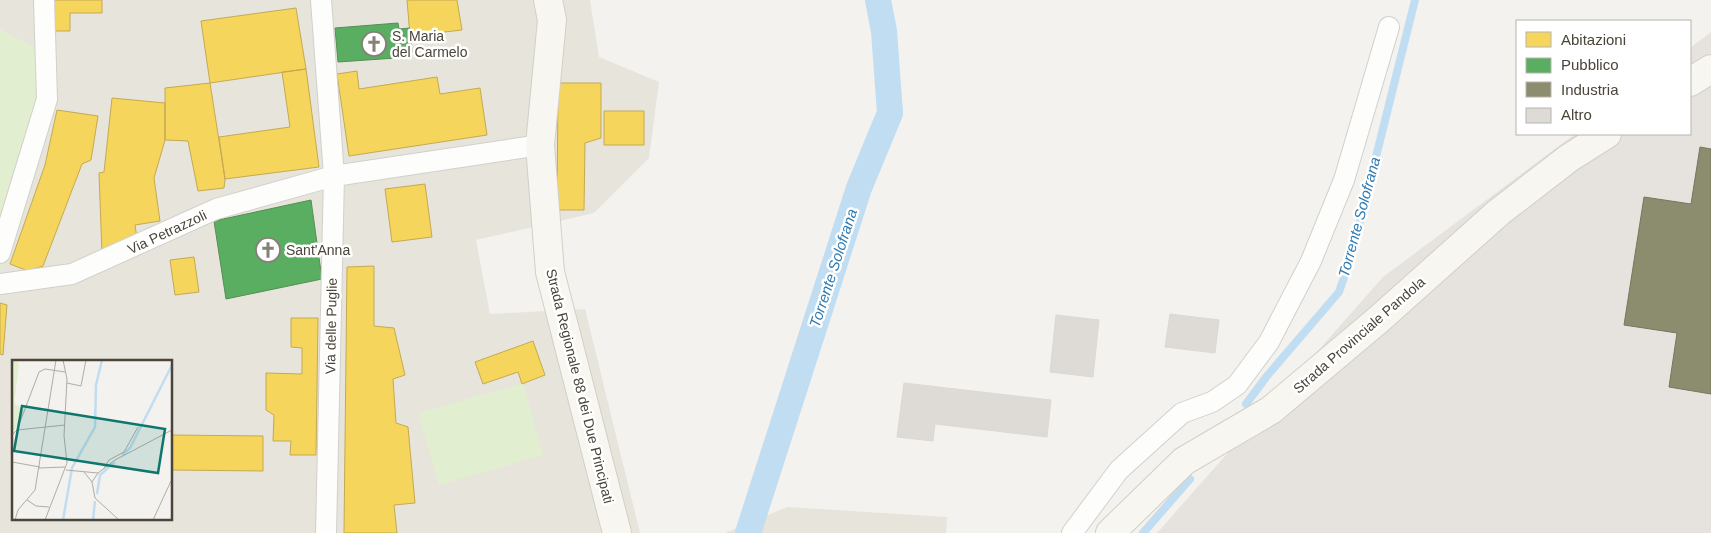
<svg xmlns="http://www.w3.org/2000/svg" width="1711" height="533" viewBox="0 0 1711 533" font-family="Arial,sans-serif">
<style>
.residential{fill:#e7e4dc;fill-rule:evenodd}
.industrial{fill:#e6e2de}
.green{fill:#e1eecf}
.homes{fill:#f6d55c;stroke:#c3aa52}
.public{fill:#5aae61;stroke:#568e55}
.industry{fill:#8c8c6e;stroke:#78765e}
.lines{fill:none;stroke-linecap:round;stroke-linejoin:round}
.stream{stroke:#c0ddf1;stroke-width:8}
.canal{stroke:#c0ddf1;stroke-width:26}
.building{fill:#dedbd6;stroke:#dcd9d4}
.street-casing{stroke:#d2d0cb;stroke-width:22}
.secondary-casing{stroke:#d3cfc5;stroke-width:30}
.street{stroke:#fdfdfc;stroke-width:20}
.secondary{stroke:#f7f6f1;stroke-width:28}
.labels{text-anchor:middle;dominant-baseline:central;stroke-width:5;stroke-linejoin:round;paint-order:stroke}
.poi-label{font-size:14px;fill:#4b4439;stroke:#fff;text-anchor:start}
.street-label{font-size:14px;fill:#4b4439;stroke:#fff}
.water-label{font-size:15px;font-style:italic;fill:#2e7ab2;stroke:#fff}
.inset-river{fill:none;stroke:#c0ddf1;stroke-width:2.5}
.inset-road{fill:none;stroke:#b0aca6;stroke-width:1}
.view{fill:#0f766e;fill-opacity:0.15;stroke:#0f766e;stroke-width:2.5}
.inset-edge{fill:none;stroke:#4b4439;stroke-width:2.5}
</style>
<rect width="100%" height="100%" fill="#f4f2ee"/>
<path class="residential" d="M0 0H590L599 57 659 82 649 158 594 213 476 240 490 314 585 309 640 533H0ZM14 362H171V519H14Z
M787 507 947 517 946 533H725Z"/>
<path class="industrial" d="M1711 32V533H1157L1383 277 1575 134H1690V48Z"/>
<path class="green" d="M0 29 49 55 0 271Z
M523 383 543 455 439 485 418 413Z"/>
<path class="homes" d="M53 0H102V13H70V31H52Z
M407 0H457L462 30 410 36Z
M296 8 306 69 210 83 201 21Z
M306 69 319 167 225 179 219 137 290 127 282 72Z
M357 71 359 89 437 77 440 94 480 88 487 135 349 156 337 74Z
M210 83 225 179 224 188 198 191 188 141 165 140V88Z
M558 83H601V138L585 143 584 210H557Z
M112 98 165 103V140L154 178 160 221 135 225 137 239 102 254 99 173 104 172Z
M57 110 98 116 91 160 82 164 43 266 28 271 10 264 45 165Z
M604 111H644V145H604Z
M425 184 432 237 392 242 385 189Z
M194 257 199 292 175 295 170 260Z
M374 266V326L394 328 405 375 393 379 396 423 408 427 415 503 394 505 397 533H344L347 267Z
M0 303 7 305 3 355 0 354Z
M291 318H318L316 455H290L291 441H273L274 415 266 410V373L302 374V348L291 347Z
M533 341 545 375 522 384 518 372 483 384 475 362Z
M171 435 263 436V471L171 470Z"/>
<path class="public" d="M398 23 399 29 410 28 412 52 395 54 396 58 338 62 335 28Z
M311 200 322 279 226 299 214 221Z"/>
<path class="industry" d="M1700 147 1711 149V394L1669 387 1677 333 1624 325 1644 197 1691 204Z"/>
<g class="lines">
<path class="stream" d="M1246 404 1267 376 1339 292 1351 257 1415 0
M1143 533 1190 479"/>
<path class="canal" d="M748 533 859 188 890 113 884 31 878 0"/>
</g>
<path class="building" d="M1170 314 1219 320 1215 353 1165 347Z
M1056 315 1099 320 1093 377 1050 372Z
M904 383 1051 400 1047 437 935 424 933 441 897 437Z"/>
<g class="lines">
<defs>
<path id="street" d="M321 0 334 176 326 533
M0 253 47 99 44 0
M0 284 72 274 216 209 334 176 540 145
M1072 533 1119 470 1182 413 1212 402 1237 385 1269 342 1311 261 1344 180 1389 27"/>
<path id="secondary" d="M548 0 552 20 540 145 550 272 617 533
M1690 82 1711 69
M1110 533 1184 461 1271 410 1378 320 1499 212 1569 158 1607 134"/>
</defs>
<use href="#street" class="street-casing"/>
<use href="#secondary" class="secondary-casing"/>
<use href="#street" class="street"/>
<use href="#secondary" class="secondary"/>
</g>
<defs>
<symbol id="church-ring" viewBox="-11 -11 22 22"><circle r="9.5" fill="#fff" stroke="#868178" stroke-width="1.5"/><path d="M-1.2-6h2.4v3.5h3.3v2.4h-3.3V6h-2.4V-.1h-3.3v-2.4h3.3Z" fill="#868178"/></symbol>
</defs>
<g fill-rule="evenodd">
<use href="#church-ring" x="360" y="30" width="28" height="28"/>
<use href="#church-ring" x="254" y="236" width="28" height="28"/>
</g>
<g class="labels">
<g class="poi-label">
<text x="392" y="36">S. Maria<tspan x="392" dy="16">del Carmelo</tspan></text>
<text x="286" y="250">Sant'Anna</text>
</g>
<g class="street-label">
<text transform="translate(167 232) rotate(-25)">Via Petrazzoli</text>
<text transform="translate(331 326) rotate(-89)">Via delle Puglie</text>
<text transform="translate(1359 335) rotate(-41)">Strada Provinciale Pandola</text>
<text transform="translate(580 386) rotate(76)">Strada Regionale 88 dei Due Principati</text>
</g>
<g class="water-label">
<text transform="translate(1359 217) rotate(-75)">Torrente Solofrana</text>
<text transform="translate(833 268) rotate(-72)">Torrente Solofrana</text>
</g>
</g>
<g transform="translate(12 360)">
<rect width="160" height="160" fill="#f4f2ee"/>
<path d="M0 0H5L7 6 2 43 13 51 0 75Z" fill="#e1eecf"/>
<path class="inset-river" d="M110 95 118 88 160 5M85 134 88 115 103 102M51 160 60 108 83 67 84 25 90 0M81 160 83 141"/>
<path class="inset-road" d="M55 23 69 26 74 0M5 70 27 12 33 9 53 12M0 75 5 70 53 65M0 102 28 107M27 108 53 107M92 108 97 100 112 92 126 67M54 110 86 113M72 112 80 122 83 138 107 160M80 122 86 113 103 100 160 70M15 140 24 146 37 147M3 160 6 150 23 130 44 0M33 160 55 103 52 76 55 19 51 0M141 160 159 121"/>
<path class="view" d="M10 46 153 69 146 113 2 91Z"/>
<rect width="160" height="160" class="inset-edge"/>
</g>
<rect x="1516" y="20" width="175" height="115" fill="#ffffff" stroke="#b7b4b0"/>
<rect x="1526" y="32" width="25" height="15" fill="#f6d55c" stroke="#b7b4b0"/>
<text x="1561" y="45" font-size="15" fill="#4b4439">Abitazioni</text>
<rect x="1526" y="58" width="25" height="15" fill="#5aae61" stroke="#b7b4b0"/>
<text x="1561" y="70" font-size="15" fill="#4b4439">Pubblico</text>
<rect x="1526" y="82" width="25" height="15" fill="#8c8c6e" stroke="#b7b4b0"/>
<text x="1561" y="95" font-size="15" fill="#4b4439">Industria</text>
<rect x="1526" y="108" width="25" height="15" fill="#dedbd6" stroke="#b7b4b0"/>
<text x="1561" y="120" font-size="15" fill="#4b4439">Altro</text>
</svg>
